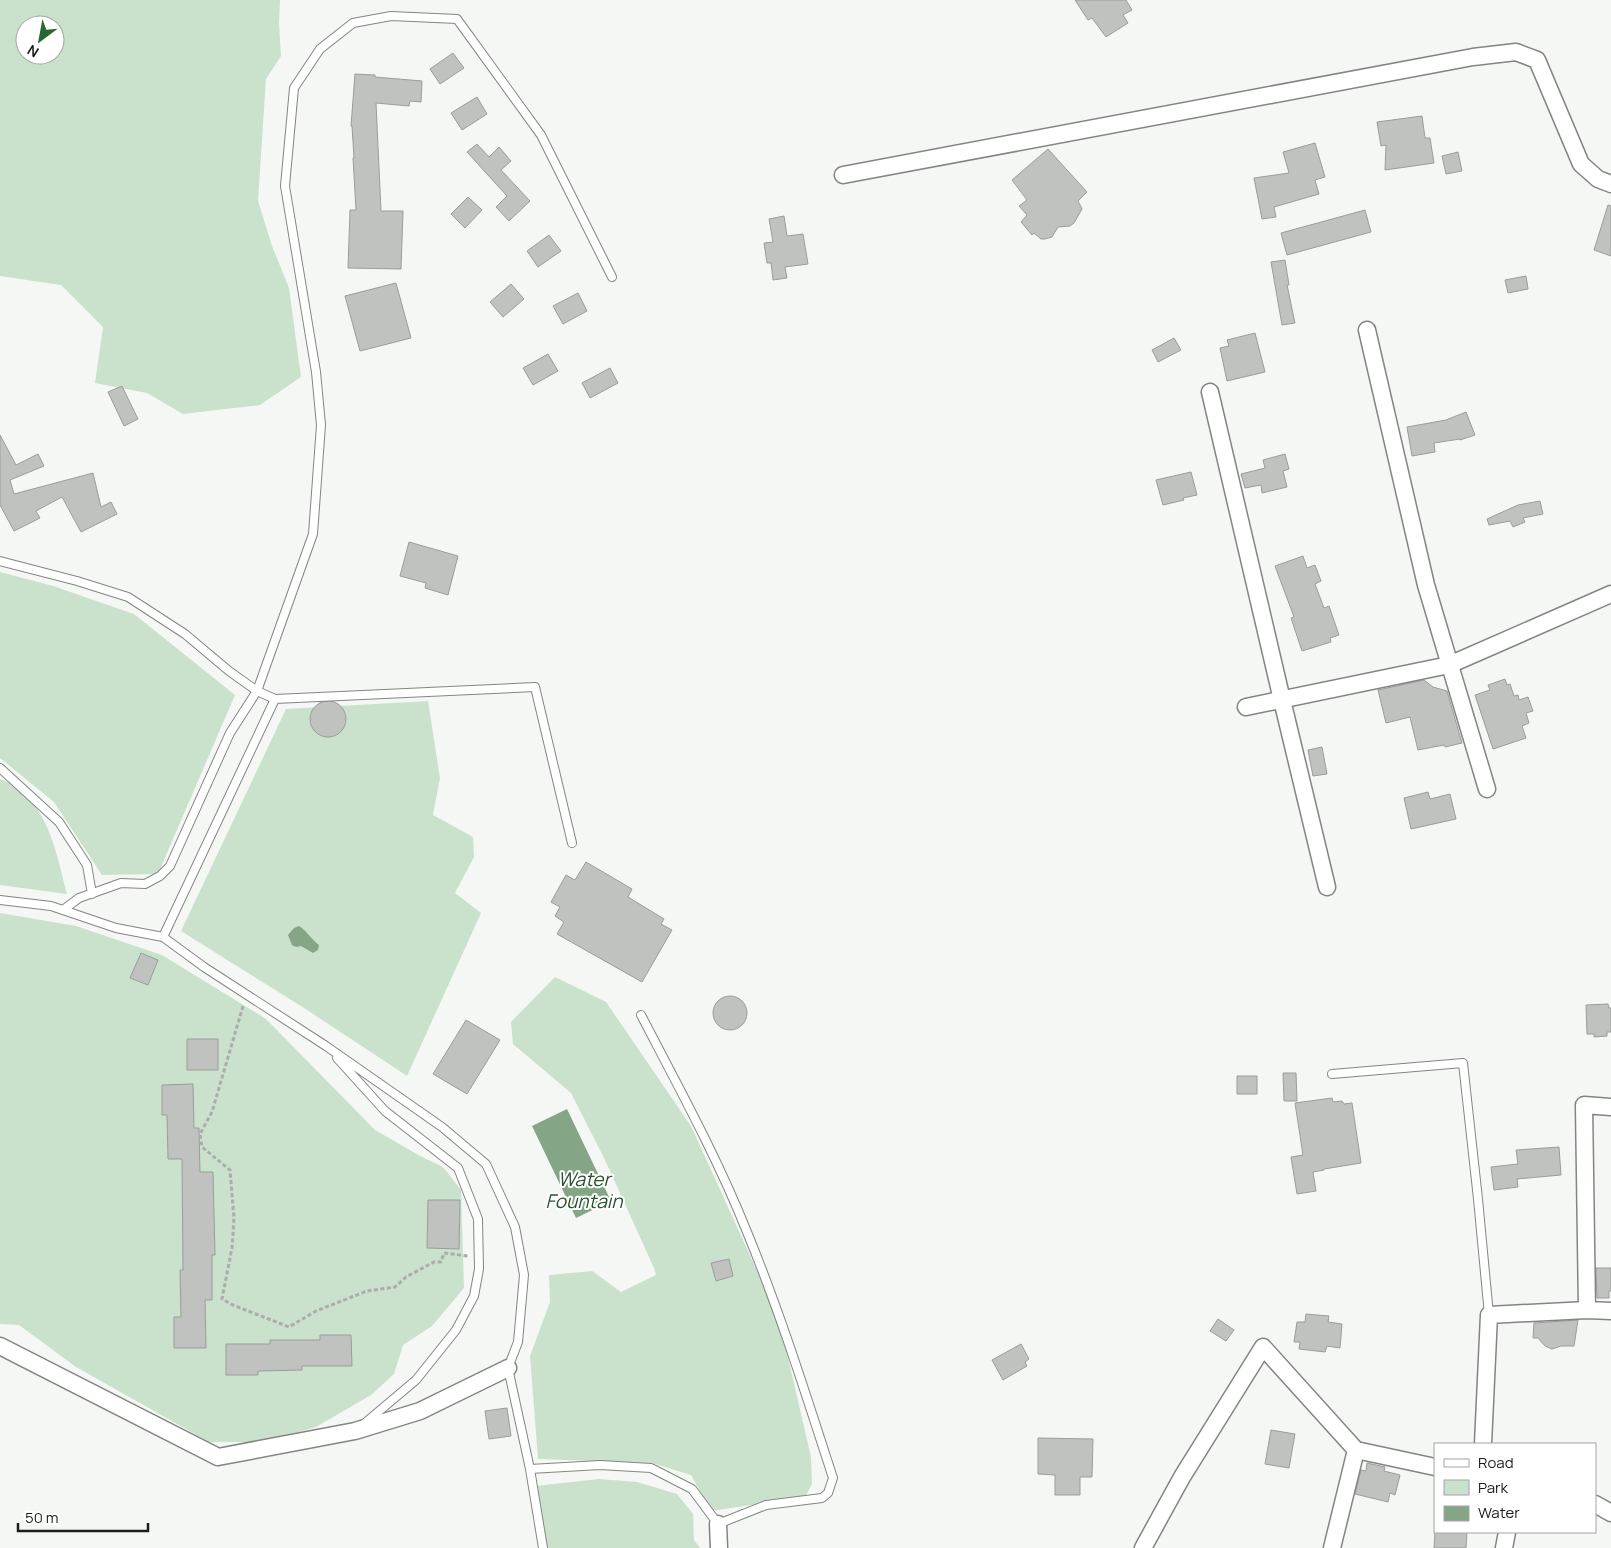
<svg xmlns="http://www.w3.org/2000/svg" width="1611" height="1548" viewBox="0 0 1611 1548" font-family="Manrope,sans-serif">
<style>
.green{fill:#cae1cc;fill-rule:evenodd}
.water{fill:#85a587}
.building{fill:#c0c2c0;stroke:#9a9d9a}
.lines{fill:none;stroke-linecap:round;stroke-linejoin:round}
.lane-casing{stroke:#838583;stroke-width:10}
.street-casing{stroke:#838583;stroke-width:19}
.path{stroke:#aaadaa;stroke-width:3;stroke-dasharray:4 2.5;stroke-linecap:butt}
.lane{stroke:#fff;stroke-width:8}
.street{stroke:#fff;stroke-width:16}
.labels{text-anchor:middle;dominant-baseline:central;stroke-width:4;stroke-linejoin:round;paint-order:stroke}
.water-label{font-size:19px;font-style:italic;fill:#24542a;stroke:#fff}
</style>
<rect width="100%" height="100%" fill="#f4f7f4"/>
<path class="green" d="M0 0H280L279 23 281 56 266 79 258 201 272 246 289 288 301 377 260 405 183 414 147 393 95 383 103 327 61 285 0 276ZM25 25H55V55H25Z
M0 572 53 586 134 614 235 695 158 874 102 875 54 802 0 758Z
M428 701 440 778 433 815 473 837 474 857 455 893 481 913 407 1076 301 1006 181 931 286 709Z
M0 779C6 781 12 784 17 788 50 811 57 857 67 894L0 885Z
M0 913 76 926 162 955 266 1019 375 1130 420 1156 443 1167 461 1190 464 1288 432 1326 403 1345 394 1374 371 1395 316 1427 264 1442H209L76 1367 19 1325 0 1324Z
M555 977 606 1002 691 1126 779 1319 811 1457 812 1484 805 1497 711 1511 691 1475 652 1463 538 1459 530 1356 550 1302 549 1275 592 1271 621 1292 656 1275 654 1268 605 1160 571 1093 513 1044 511 1022Z
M599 1479 637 1482 677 1494 693 1514 694 1540 700 1548H542L536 1486Z"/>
<path class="water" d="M299 926C307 931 311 939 319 945L318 950 313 953 301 946 296 947 292 945 288 935 294 928Z
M567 1109 611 1201 576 1218 532 1126Z"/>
<path class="building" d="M1075 0H1126L1132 10 1123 15 1128 23 1106 37 1092 18 1088 20Z
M453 53 464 68 440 84 430 69Z
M355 74 375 75V77L422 81 421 102 410 101 409 106 376 103 381 211H403L401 269 348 268 350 210H356L353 158H354L352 126H351Z
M477 97 487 114 462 130 451 113Z
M1422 116 1425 138H1430L1434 163 1385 170 1386 145 1381 146 1377 122Z
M1315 143 1325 177 1315 180 1319 194 1274 207 1276 217 1262 219 1254 178 1289 173 1283 152Z
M477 144 489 157 499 147 511 161 501 170 530 201 509 221 496 207 507 196 467 152Z
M1048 149 1087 192 1078 201 1082 209 1074 223 1070 226 1058 227 1052 237 1045 239H1041L1034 233 1032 235 1021 222 1027 215 1019 206 1027 200 1012 180Z
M1458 152 1462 171 1446 174 1442 156Z
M468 197 482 210 465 228 451 214Z
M1608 205 1611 206V256L1594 250Z
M1365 210 1371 232 1287 255 1281 233Z
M784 216 787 236 803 234 808 264 785 267 787 278 773 280 771 263H767L764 243 773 242 769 219Z
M549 235 561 251 538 267 527 251Z
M1285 260 1289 285H1287L1295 323 1282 325 1271 262Z
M1526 276 1528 289 1508 293 1505 280Z
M396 283 411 338 360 351 345 296Z
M511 284 524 299 503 317 490 302Z
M578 293 587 311 563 324 553 306Z
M1255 333 1265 372 1227 381 1220 348 1229 346 1227 340Z
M1174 338 1181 350 1158 362 1152 350Z
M548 354 558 371 533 385 523 368Z
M610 368 618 383 590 398 582 383Z
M122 386 138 419 124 426 108 392Z
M1466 412 1475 435 1460 440V439L1434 443 1435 452 1412 456 1407 427 1446 420Z
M0 435 16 465 38 454 44 466 10 480 14 494 93 473 101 507 111 502 117 514 81 532 62 497 36 511 40 518 14 531 0 505Z
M1285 454 1289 469 1283 471 1287 487 1262 493 1261 485 1245 488 1241 474 1265 468 1263 460Z
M1191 472 1197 495 1183 498 1184 500 1163 505 1156 480Z
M1540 501 1543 514 1523 518 1525 522 1513 527 1510 521 1489 525 1487 519 1518 505Z
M409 542 458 556 448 595 425 588 426 583 400 576Z
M1303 556 1307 568 1315 565 1321 581 1315 584 1324 608 1329 606 1339 635 1330 638 1331 642 1302 651 1291 618 1294 617 1275 566Z
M1505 679 1507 685 1510 684 1514 696 1518 695 1519 700 1528 697 1533 711 1526 713 1529 723 1522 726 1526 738 1493 749 1475 695 1490 690 1488 685Z
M1424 680 1433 687 1447 691 1462 743 1445 747 1444 745 1418 750 1410 717 1386 723 1378 690Z
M310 719a18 18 0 1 1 36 0a18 18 0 1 1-36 0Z
M1322 747 1327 774 1313 776 1308 750Z
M1428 792 1430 799 1450 794 1456 819 1411 829 1404 798Z
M586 862 632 889 628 897 664 919 661 924 672 930 642 982 557 934 564 922 555 916 560 907 551 902 566 875 575 880Z
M141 953 158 960 148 985 130 978Z
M713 1013a17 17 0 1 1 34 0a17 17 0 1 1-34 0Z
M1608 1004 1609 1008H1611V1032H1607V1036L1594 1037V1034H1587L1586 1005Z
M466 1020 500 1040 467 1094 433 1074Z
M187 1039H218V1070H187Z
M1283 1073H1296L1297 1101H1284Z
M1237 1076H1257V1094H1237Z
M193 1084 194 1128H199L200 1172H213L215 1255H212V1300H205L206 1348H174V1317H181L180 1270H183L182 1159H168L167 1115H162V1085Z
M1332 1098 1333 1102 1342 1101 1344 1104 1352 1103 1361 1163 1324 1169V1170L1313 1172 1316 1191 1297 1194 1291 1157 1303 1155 1295 1103Z
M1559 1147 1561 1175 1517 1179 1518 1187 1494 1190 1491 1167 1518 1164 1516 1150Z
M428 1200H460L459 1249 427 1248Z
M729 1259 733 1276 716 1281 711 1263Z
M1596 1268H1611V1291H1609V1298H1597Z
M1306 1314 1329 1316 1328 1322 1342 1324 1340 1348 1327 1346 1325 1352 1299 1349 1300 1342H1294L1297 1322H1305Z
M1218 1319 1234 1330 1226 1341 1210 1331Z
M1578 1320 1574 1346H1561L1552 1349 1545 1346 1538 1338H1533L1534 1323Z
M320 1335H351L352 1366H302V1370L258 1371V1375H226V1344H270V1340H320Z
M1021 1344 1029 1359 1025 1362 1027 1366 1003 1380 992 1360Z
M507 1408 511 1436 489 1439 485 1411Z
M1271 1430 1295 1434 1289 1468 1265 1464Z
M1038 1438 1093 1439 1092 1477H1080V1495H1055V1475L1038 1474Z
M1367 1463 1385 1467 1384 1471 1400 1475 1395 1495 1390 1493 1388 1502 1355 1494 1361 1470 1366 1471Z
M1435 1532H1467L1466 1548H1434Z"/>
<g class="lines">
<defs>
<path id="lane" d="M0 561 77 581 128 597 185 634 229 671 257 691 230 733 170 866 160 876 145 884 121 883 79 898 63 910
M275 699 257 691 313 534 321 425 316 372 285 186 294 88 320 49 353 23 391 16 457 19 541 135 612 277
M0 768 59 822 87 865 92 894
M0 900 51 906 116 928 163 937 204 967 326 1046 442 1127 486 1164 515 1227 524 1275 518 1342 508 1368 530 1469 543 1548
M163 937 275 699 535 687 572 843
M337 1058 385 1111 458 1168 478 1219 479 1269 474 1296 456 1330 416 1380 365 1423
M1332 1074 1463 1063 1478 1199 1489 1315
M530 1469 600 1465 651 1468 692 1489 718 1524 766 1505 822 1498 828 1493 833 1478C806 1395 780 1312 747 1232 717 1157 678 1086 641 1015"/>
<path id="street" d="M843 175 1473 57 1516 52 1537 60 1581 164 1598 179 1611 184
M1367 330 1426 585 1487 789
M1210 392 1282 700 1327 887
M1246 707 1449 665 1611 594
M1587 1310 1584 1105 1611 1107
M0 1346 218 1457 355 1431 420 1411 508 1368
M1483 1444 1489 1315 1587 1310 1611 1311
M1595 1504 1611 1513
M718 1524 719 1548
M1143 1548 1182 1477 1263 1347 1356 1450 1435 1467
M1332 1548 1356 1450
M1504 1548 1507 1532"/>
</defs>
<use href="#lane" class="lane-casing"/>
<use href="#street" class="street-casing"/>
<path class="path" d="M243 1006 212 1112 200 1134 202 1147 230 1170 234 1218 232 1248 222 1299 233 1305 289 1327 316 1311 367 1291 395 1287 406 1277 434 1262H441L444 1253 468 1256"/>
<use href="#lane" class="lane"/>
<use href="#street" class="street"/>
</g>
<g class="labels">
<g class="water-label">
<text x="584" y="1179">Water<tspan x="584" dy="22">Fountain</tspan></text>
</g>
</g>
<rect x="1434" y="1443" width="162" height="90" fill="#ffffff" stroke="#a4a4a4"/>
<rect x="1444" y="1459" width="25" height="8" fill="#ffffff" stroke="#a4a4a4"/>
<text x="1478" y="1468" font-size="15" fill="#1b1c1b">Road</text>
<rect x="1444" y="1480" width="25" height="15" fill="#cae1cc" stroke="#a4a4a4"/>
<text x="1478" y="1493" font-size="15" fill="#1b1c1b">Park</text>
<rect x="1444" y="1506" width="25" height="15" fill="#85a587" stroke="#a4a4a4"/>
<text x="1478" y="1518" font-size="15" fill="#1b1c1b">Water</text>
<g transform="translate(40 40) rotate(212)"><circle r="24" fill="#ffffff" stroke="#a4a4a4"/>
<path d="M0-4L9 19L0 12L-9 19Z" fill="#276731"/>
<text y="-8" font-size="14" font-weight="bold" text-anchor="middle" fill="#1b1c1b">N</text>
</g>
<path d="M18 1523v8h130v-8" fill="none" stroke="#1b1c1b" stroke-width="2.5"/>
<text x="25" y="1523" font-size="15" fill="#1b1c1b" stroke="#ffffff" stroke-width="4" paint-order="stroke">50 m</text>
</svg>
